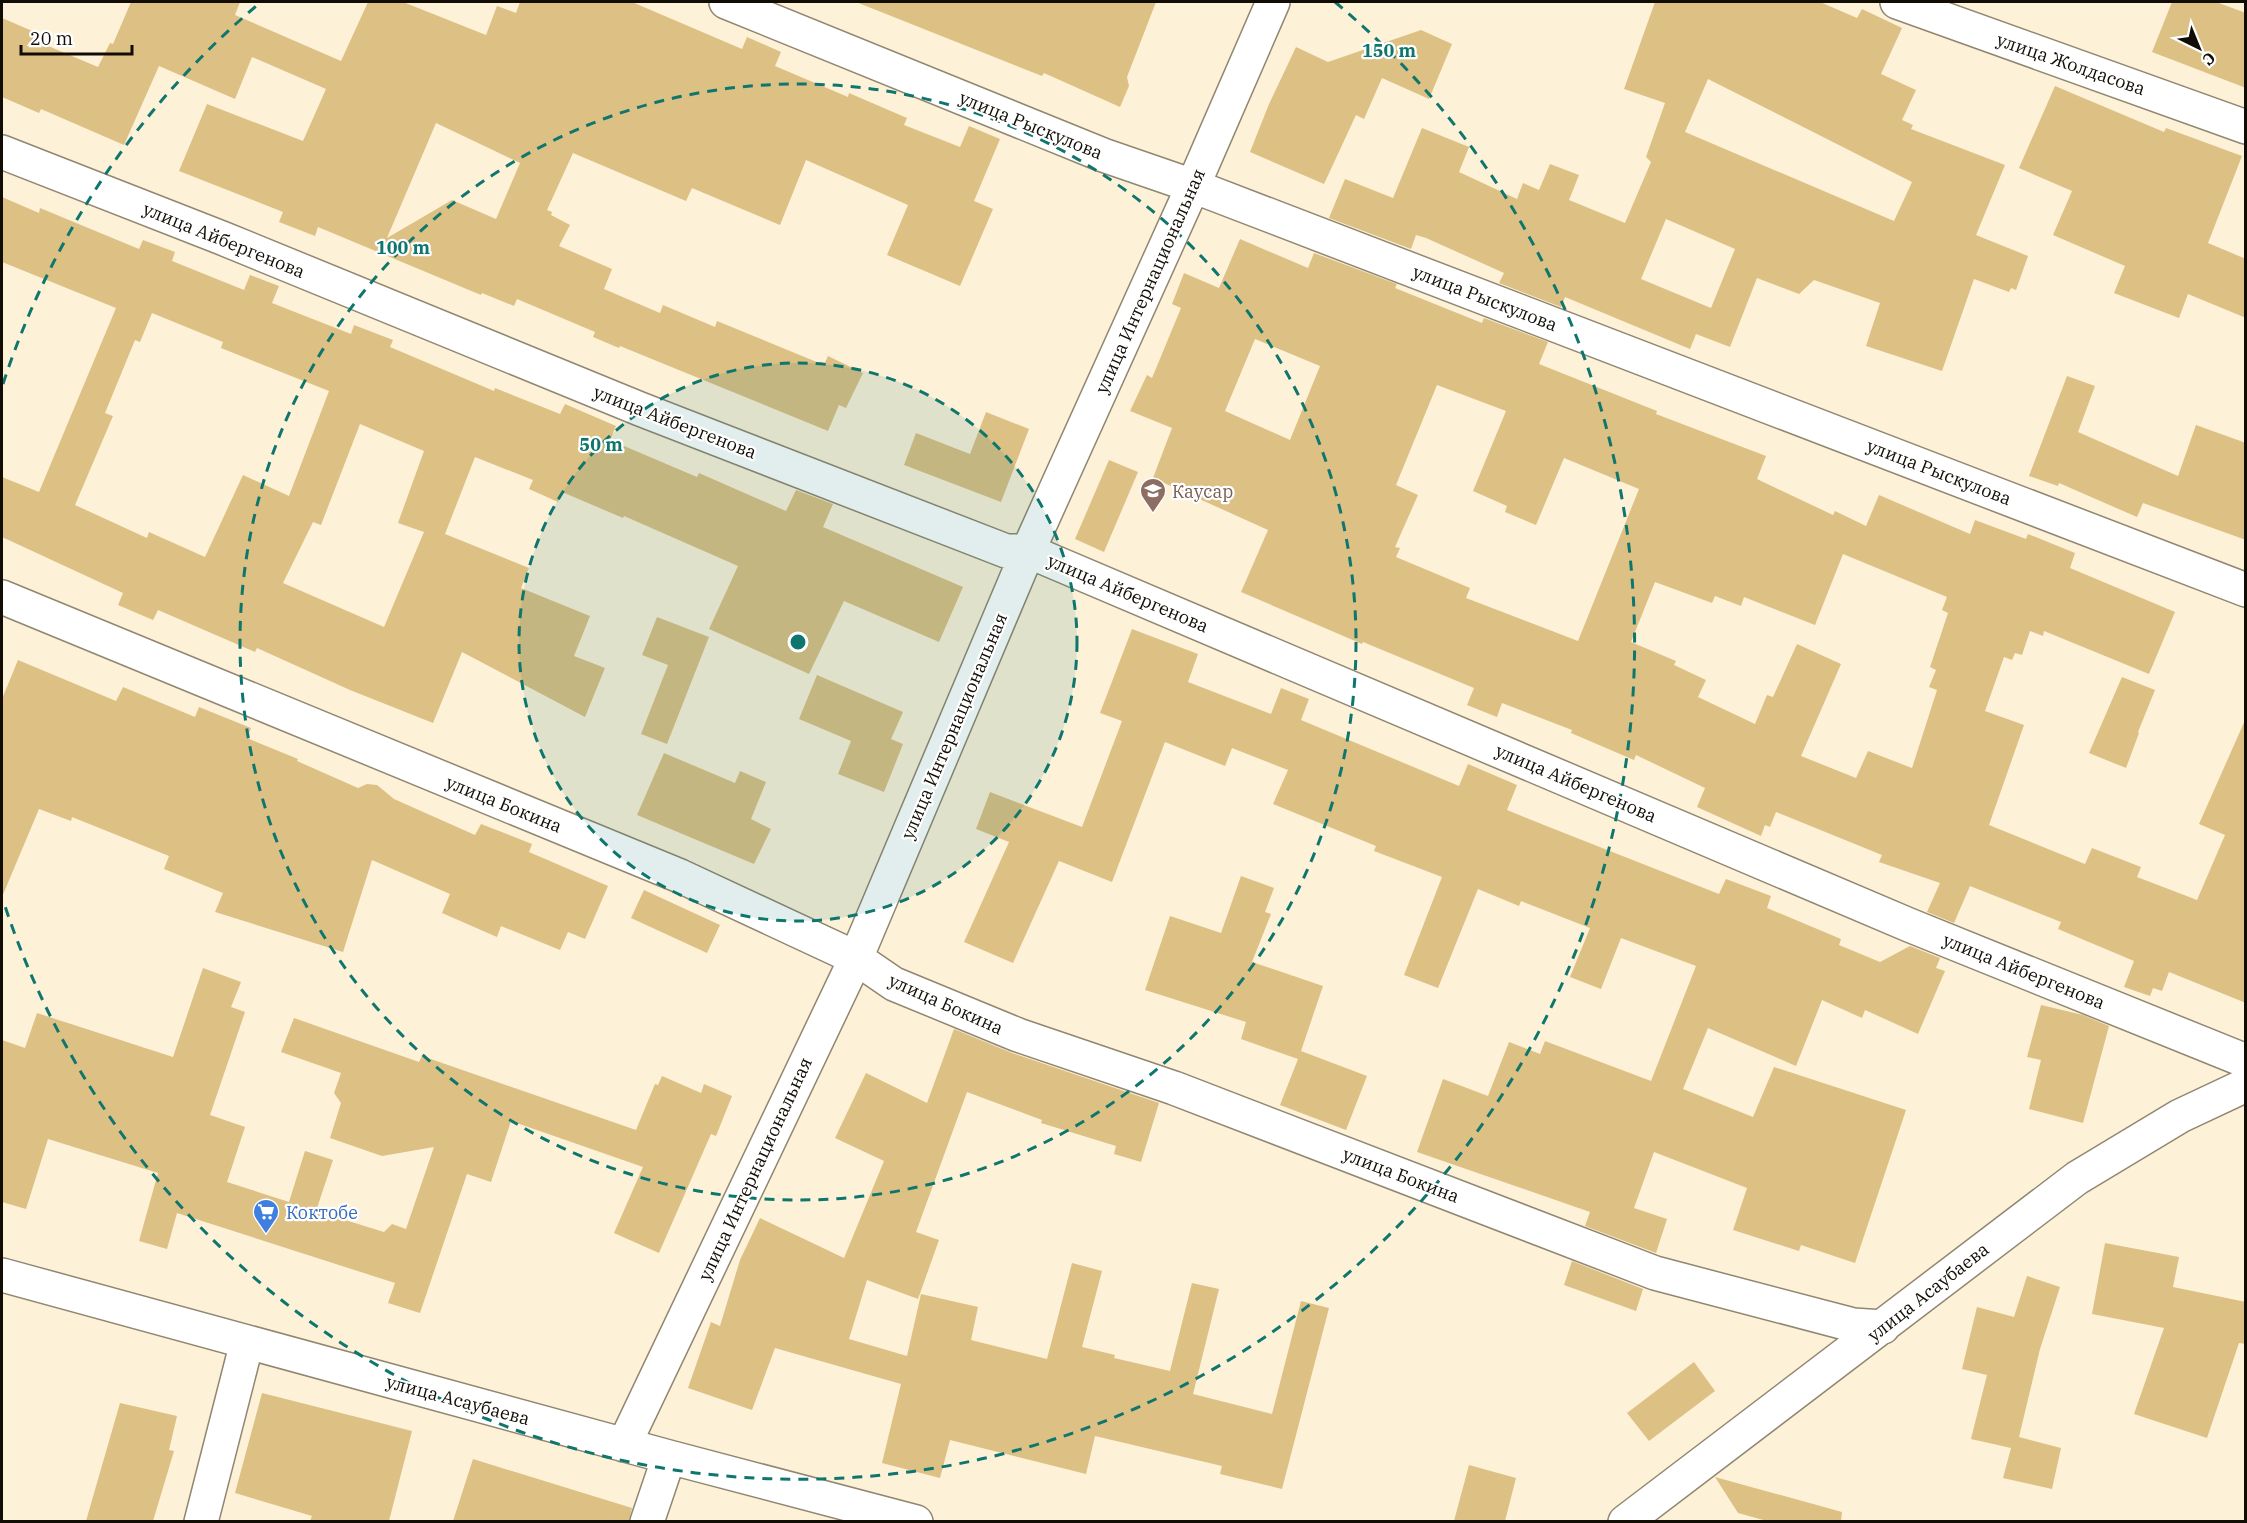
<svg xmlns="http://www.w3.org/2000/svg" width="2247" height="1523" viewBox="0 0 2247 1523" font-family="'IBM Plex Serif',serif">
<style>
.building{fill:#ddc084;fill-rule:evenodd}
.lines{fill:none;stroke-linecap:round;stroke-linejoin:round}
.minor-casing{stroke:#918670;stroke-width:36}
.minor{stroke:#fff;stroke-width:33}
.ring{fill:none;stroke:#0f766e;stroke-width:3;stroke-dasharray:10 8}
.labels{text-anchor:middle;dominant-baseline:central;stroke-width:4.5;stroke-linejoin:round;paint-order:stroke}
.street-label{font-size:18px;fill:#110d05;stroke:#fff}
.education-label{font-size:18px;fill:#785e54;stroke:#fff;text-anchor:start}
.shop-label{font-size:18px;fill:#366cbe;stroke:#fff;text-anchor:start}
.centre{fill:#0f766e;stroke:#fff;stroke-width:3}
.ring-label{font-size:18px;text-anchor:middle;font-weight:bold;fill:#0f766e;stroke:#fff;stroke-width:4.5;stroke-linejoin:round;paint-order:stroke}
</style>
<rect width="100%" height="100%" fill="#fdf1d8"/>
<path class="building" d="M131 2H240L235 15 341 61 368 2H403L486 35 497 6 516 13 520 2H632L742 49 747 37 781 52 775 66 848 97 849 93 907 118 904 125 960 147 969 126 1000 139 974 201 993 209 960 286 887 255 908 205 806 160 780 225 692 188 686 201 573 153 547 210 552 212 551 215 570 225 559 246 612 269 604 289 660 313 663 305 715 327 717 321 824 365 828 356 863 373 846 408 839 405 828 431 620 346 619 348 593 337 595 332 517 299 514 306 482 293 481 295 318 227 315 236 279 222 283 212 179 171 207 104 303 141 326 89 252 57 235 99 159 66 124 145 41 109 39 113 2 97V18L44 36 41 43 98 67 110 43 113 44ZM436 123 520 163 496 219 452 200 387 238Z
M856 2H1156L1127 77 1129 86 1120 107 1044 73 1042 76Z
M1655 2H1820L1857 18 1862 9 1902 28 1881 74 1916 90 1902 120 1913 125 1911 129 2005 165 1976 235 2028 256 2016 290 2011 288 2009 292 1974 279 1942 371 1866 346 1880 303 1814 280 1799 294 1757 278 1730 347 1696 334 1690 349 1565 297 1561 307 1499 283 1504 273 1426 238 1416 235 1411 249 1329 218 1345 179 1393 198 1422 128 1469 147 1459 172 1517 199 1523 183 1539 190 1550 164 1579 175 1569 200 1625 223 1651 162 1646 157 1665 103 1624 89ZM1708 79 1912 182 1894 221 1685 132ZM1666 219 1735 249 1711 308 1641 279Z
M2172 2H2216L2246 13V88L2152 52Z
M1421 30 1452 44 1429 99 1382 78 1364 119 1356 115 1324 184 1250 152 1269 104 1296 47 1328 62Z
M2055 86 2164 132 2166 128 2242 156 2208 243 2246 259V318L2188 294 2179 318 2114 293 2125 266 2053 235 2072 191 2019 168Z
M2 197 39 213 40 208 139 249 143 240 175 252 172 261 244 290 250 275 279 286 272 303 351 334 354 325 393 340 390 347 494 391 495 388 560 414 565 404 616 426 610 440 697 477 699 473 786 511 796 490 833 504 823 527 963 587 939 642 844 601 809 674 709 629 738 566 624 516 623 518 562 492 558 502 529 489 533 480 475 457 445 534 529 568 521 588 590 616 574 656 605 668 585 717 462 652 433 723 350 690 257 648 255 652 158 610 153 620 118 605 123 593 2 537V477L39 492 116 308 2 262ZM152 313 223 342 221 348 329 391 289 496 243 475 205 557 149 532 147 538 75 505 113 416 105 413 135 340 140 342ZM360 424 424 451 398 523 424 532 384 627 283 583 313 522 321 525Z
M1240 239 1308 268 1314 253 1397 284 1395 288 1482 323 1484 318 1548 342 1539 364 1657 411 1656 414 1766 456 1757 479 1833 515 1835 511 1866 526 1879 495 1970 534 1975 520 2026 539 2028 534 2075 553 2070 568 2175 612 2149 674 2044 631 2043 636 2030 631 2022 655 2015 653 2012 660 2004 657 1985 711 2024 725 1989 825 2085 864 2092 848 2141 867 2137 877 2197 900 2225 835 2199 824 2246 718V1003L2169 972 2162 991 2153 988 2150 996 2124 987 2134 961 2058 929 2061 922 1970 886 1954 923 1927 912 1940 883 1879 862 1882 855 1776 812 1770 827 1765 825 1761 836 1697 807 1705 788 1636 755 1634 760 1571 733 1572 730 1502 703 1497 717 1467 705 1474 688 1363 642 1362 644 1241 592 1268 530 1153 478 1172 428 1130 411 1147 375 1152 378 1181 308 1172 304 1184 273 1219 288ZM1255 339 1320 366 1290 440 1225 411ZM1437 385 1506 411 1473 491 1507 506 1505 512 1536 525 1564 458 1639 489 1578 641 1466 598 1470 588 1396 557 1400 548 1395 547 1418 495 1396 485ZM1843 554 1947 597 1942 610 1948 613 1930 667 1936 670 1929 687 1937 690 1912 768 1868 751 1856 778 1801 756 1841 664 1797 644 1773 697 1767 695 1755 724 1698 697 1706 680 1674 665 1676 661 1631 642 1655 582 1712 603 1715 596 1741 606 1744 597 1815 625Z
M2067 376 2095 386 2078 432 2178 476 2196 425 2246 443V540L2143 503 2137 517 2059 483 2058 486 2029 476Z
M986 412 1029 429 1001 502 904 465 916 433 970 454Z
M1109 460 1138 472 1104 552 1075 539Z
M657 617 709 637 667 744 641 734 668 665 642 655Z
M1132 629 1198 654 1188 682 1271 714 1281 688 1309 699 1301 720 1459 786 1468 764 1517 785 1507 810 1549 827 1719 894 1726 879 1771 896 1767 908 1841 939 1839 945 1880 962 1910 946 1940 958 1936 968 1945 971 1918 1034 1865 1010 1862 1018 1822 1000 1796 1066 1708 1028 1683 1089 1753 1117 1774 1067 1906 1110 1855 1263 1801 1245 1799 1251 1733 1230 1747 1188 1654 1152 1634 1208 1667 1219 1656 1253 1585 1226 1590 1212 1417 1152 1443 1079 1488 1096 1509 1042 1540 1054 1545 1041 1651 1081 1696 966 1621 938 1601 989 1570 977 1590 928 1521 901 1519 906 1478 889 1438 988 1404 975 1442 877 1374 851 1376 846 1273 804 1288 770 1232 748 1225 766 1165 742 1112 882 1059 861 1013 963 964 942 1009 842 976 829 990 792 1082 827 1122 721 1100 713Z
M18 660 116 701 123 687 195 717 199 707 251 728 247 738 298 759 297 761 358 788 367 784 377 785 394 799 475 835 481 824 532 844 529 852 608 886 585 939 568 932 560 950 501 926 497 937 442 913 450 894 372 860 343 952 215 912 223 893 164 869 169 856 72 817 71 821 39 809 2 897V699Z
M817 675 903 712 891 739 903 744 884 792 838 774 851 741 799 719Z
M2122 677 2155 690 2138 732 2139 733 2126 768 2089 753Z
M664 753 735 783 740 771 766 782 751 819 771 829 754 864 637 815Z
M1241 876 1274 888 1265 912 1271 914 1252 962 1323 986 1301 1051 1367 1076 1346 1130 1280 1105 1298 1059 1241 1039 1246 1022 1145 990 1170 916 1221 933Z
M644 890 720 925 707 953 631 918Z
M203 968 241 982 231 1007 245 1012 210 1115 245 1127 227 1182 289 1202 305 1151 333 1160 316 1211 384 1232 392 1224 406 1229 434 1147 382 1156 330 1138 341 1103 334 1093 341 1073 281 1052 294 1018 419 1062 422 1056 636 1130 655 1084 658 1085 662 1076 701 1093 704 1084 732 1096 716 1136 711 1134 659 1253 614 1233 643 1167 511 1121 491 1182 467 1174 420 1313 388 1303 395 1283 177 1213 167 1249 139 1241 158 1173 48 1139 26 1209 2 1202V1040L25 1048 37 1013 173 1057Z
M2041 1005 2083 1015 2109 1026 2083 1123 2029 1109 2041 1060 2027 1057Z
M954 1029 1012 1053 1159 1103 1141 1162 1114 1154 1116 1146 1041 1123 1042 1120 967 1092 916 1232 939 1240 918 1299 867 1280 849 1339 907 1356 921 1294 978 1307 971 1340 1047 1359 1072 1263 1102 1271 1082 1347 1115 1355 1114 1358 1170 1371 1192 1283 1219 1289 1193 1394 1272 1414 1301 1301 1329 1308 1282 1489 1220 1474 1222 1466 1095 1436 1086 1474 950 1440 940 1478 882 1463 901 1384 775 1348 752 1410 688 1388 711 1322 720 1326 740 1260 760 1218 844 1258 884 1161 835 1138 866 1073 927 1103Z
M2105 1243 2179 1257 2173 1287 2246 1302V1344L2239 1343 2207 1438 2134 1414 2164 1328 2092 1314Z
M1572 1261 1643 1289 1636 1311 1564 1285Z
M2027 1276 2060 1287 2040 1349 2019 1437 2061 1448 2052 1489 2003 1478 2011 1448 1971 1439 1987 1375 1962 1369 1977 1307 2014 1317Z
M1694 1362 1715 1391 1649 1441 1627 1413Z
M262 1393 412 1431 389 1521H310L312 1516 235 1493Z
M120 1403 177 1416 169 1450 174 1451 153 1521H86Z
M473 1459 632 1508 629 1521H453Z
M1469 1465 1516 1478 1505 1521H1454Z
M1715 1477 1842 1512 1841 1521H1767L1738 1513Z"/>
<g class="lines">
<defs>
<path id="minor" d="M726 2 1103 155 1193 186 2246 590
M1897 2 2246 127
M2 152 222 238 640 409 1006 551H1028L1909 925 2246 1061
M2 597 680 876 856 958 894 984 1018 1035 1174 1088 1655 1273 1853 1325 1883 1327
M2 1275 669 1457 916 1522
M624 1445 856 958 1028 551 1193 186 1273 2
M201 1522 247 1342
M647 1522 669 1457
M1625 1522 2077 1178 2180 1116 2246 1085"/>
</defs>
<use href="#minor" class="minor-casing"/>
<use href="#minor" class="minor"/>
</g>
<circle cx="798" cy="642" r="279" fill="#0f766e" fill-opacity=".12"/>
<g class="ring">
<circle cx="798" cy="642" r="279"/>
<circle cx="798" cy="642" r="558"/>
<path d="M3 384A836 836 0 0 1 261 2M1335 2A836 836 0 1 1 3 900"/>
</g>
<defs>
<symbol id="school-pin" viewBox="-11 -11 22 30"><path d="M0 17L-7.5 6A9.5 9.5 0 1 1 7.5 6Z" fill="#8d6e63" stroke="#fff"/><path d="M0-5L7-2L0 1L-7-2ZM-4 1L0 2.5L4 1V4Q0 6-4 4Z" fill="#fff"/></symbol>
<symbol id="supermarket-pin" viewBox="-11 -11 22 30"><path d="M0 17L-7.5 6A9.5 9.5 0 1 1 7.5 6Z" fill="#3f7fe0" stroke="#fff"/><path d="M-6-5.5h2.5l.6 2H6L4.5 2H-2.5L-4.4-4H-6ZM-1.5 3.2a1.3 1.3 0 1 0 .1 0ZM3 3.2a1.3 1.3 0 1 0 .1 0Z" fill="#fff"/></symbol>
</defs>
<g fill-rule="evenodd">
<use href="#school-pin" x="1138" y="476" width="30" height="40"/>
<use href="#supermarket-pin" x="251" y="1197" width="30" height="40"/>
</g>
<g class="labels">
<g class="street-label">
<text transform="translate(2071 64) rotate(19)">улица Жолдасова</text>
<text transform="translate(1031 125) rotate(22)">улица Рыскулова</text>
<text transform="translate(224 240) rotate(22)">улица Айбергенова</text>
<text transform="translate(1150 281) rotate(-66)">улица Интернациональная</text>
<text transform="translate(1485 298) rotate(21)">улица Рыскулова</text>
<text transform="translate(675 422) rotate(21)">улица Айбергенова</text>
<text transform="translate(1939 472) rotate(21)">улица Рыскулова</text>
<text transform="translate(1128 593) rotate(23)">улица Айбергенова</text>
<text transform="translate(954 726) rotate(-67)">улица Интернациональная</text>
<text transform="translate(1576 783) rotate(23)">улица Айбергенова</text>
<text transform="translate(504 804) rotate(22)">улица Бокина</text>
<text transform="translate(2024 971) rotate(22)">улица Айбергенова</text>
<text transform="translate(946 1004) rotate(24)">улица Бокина</text>
<text transform="translate(755 1169) rotate(-65)">улица Интернациональная</text>
<text transform="translate(1401 1175) rotate(21)">улица Бокина</text>
<text transform="translate(1928 1292) rotate(-38)">улица Асаубаева</text>
<text transform="translate(458 1400) rotate(15)">улица Асаубаева</text>
</g>
<g class="education-label">
<text x="1172" y="491">Каусар</text>
</g>
<g class="shop-label">
<text x="286" y="1212">Коктобе</text>
</g>
</g>
<circle cx="798" cy="642" r="9" class="centre"/>
<g class="ring-label">
<text x="1389" y="57">150 m</text>
<text x="403" y="254">100 m</text>
<text x="601" y="451">50 m</text>
</g>
<rect width="2247" height="1523" fill="none" stroke="#110d05" stroke-width="6"/>
<g transform="translate(2199 48) rotate(137)" stroke="#ffffff" stroke-width="4.5" paint-order="stroke">
<path d="M0-4.5L10 22L0 15L-10 22Z" fill="#110d05"/>
<text y="-9" font-size="16" font-weight="bold" text-anchor="middle" fill="#110d05">С</text>
</g>
<path d="M21 45v9h111v-9" fill="none" stroke="#110d05" stroke-width="3"/>
<text x="30" y="45" font-size="18" fill="#110d05" stroke="#ffffff" stroke-width="4.5" paint-order="stroke">20 m</text>
</svg>
